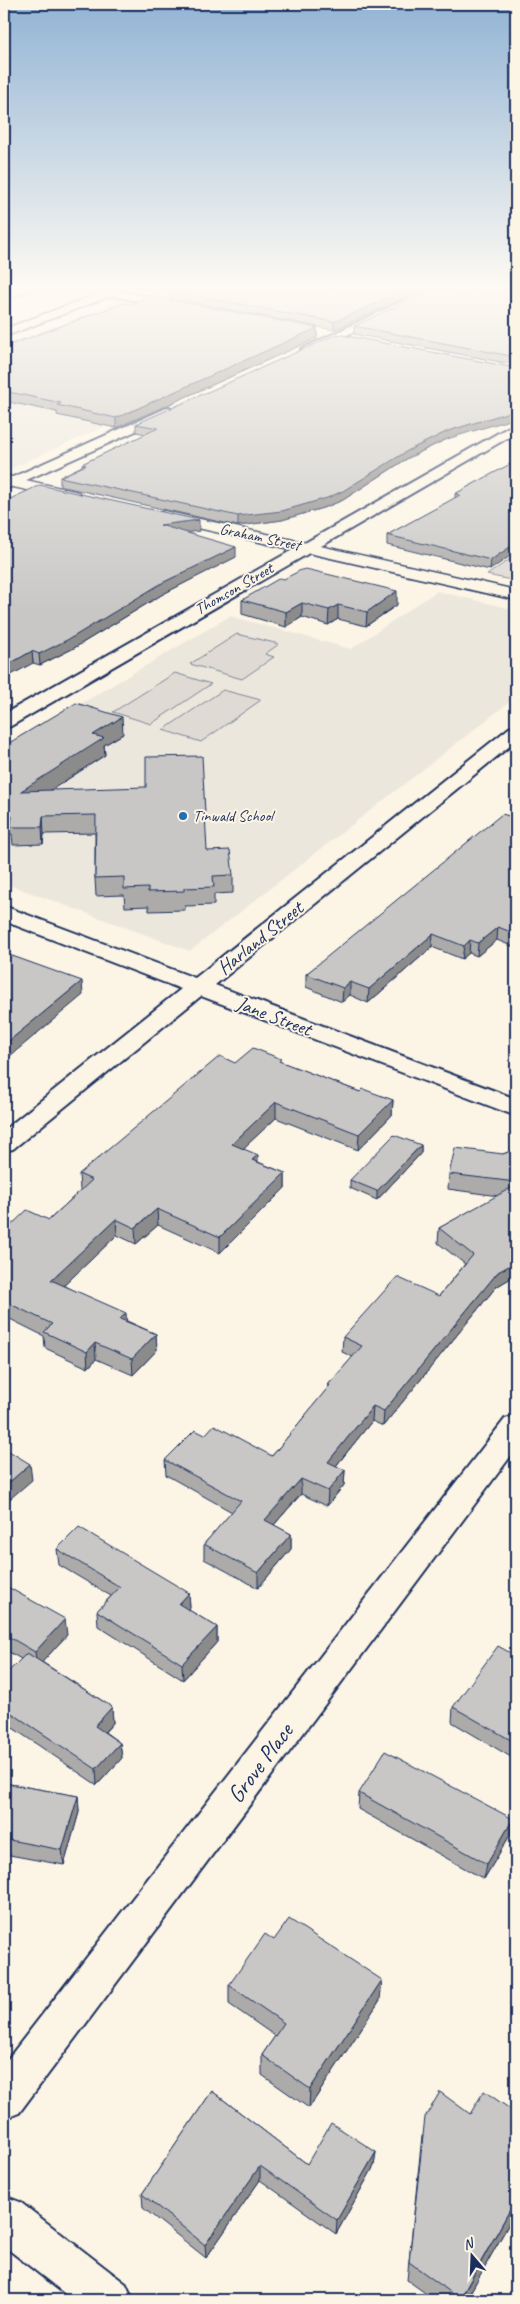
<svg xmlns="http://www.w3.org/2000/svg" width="520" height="2304" viewBox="0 0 520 2304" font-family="Caveat,sans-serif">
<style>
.built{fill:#ece7dc}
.green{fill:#dfdbd4;stroke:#7d8599}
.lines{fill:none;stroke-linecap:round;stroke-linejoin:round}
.minor-casing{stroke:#1b2f5e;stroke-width:4}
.tertiary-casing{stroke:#1b2f5e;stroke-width:3}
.trunk-casing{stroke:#1b2f5e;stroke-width:3}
.minor{fill:#fcf5e5;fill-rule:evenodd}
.tertiary{fill:#fcf5e5;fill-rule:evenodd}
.trunk{fill:#fcf5e5;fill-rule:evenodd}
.rail{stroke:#1b2f5e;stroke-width:2}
.wall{fill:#acabaa;stroke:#1b2f5e}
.shaded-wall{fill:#8c8b8b;stroke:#1b2f5e}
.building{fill:#c8c7c6;stroke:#1b2f5e}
.poi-dot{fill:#1f6fb2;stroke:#fcf5e5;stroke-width:2}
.labels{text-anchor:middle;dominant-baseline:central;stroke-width:4;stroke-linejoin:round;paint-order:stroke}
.far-street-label{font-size:16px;fill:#1b2f5e;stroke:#fcf5e5}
.far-poi-label{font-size:16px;fill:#1b2f5e;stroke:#fcf5e5;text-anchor:start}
.street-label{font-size:20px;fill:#1b2f5e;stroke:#fcf5e5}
.near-street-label{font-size:24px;fill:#1b2f5e;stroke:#fcf5e5}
</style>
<rect width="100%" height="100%" fill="#fcf5e5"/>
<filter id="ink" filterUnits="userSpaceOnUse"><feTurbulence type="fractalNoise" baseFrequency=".02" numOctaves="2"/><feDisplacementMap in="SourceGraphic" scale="10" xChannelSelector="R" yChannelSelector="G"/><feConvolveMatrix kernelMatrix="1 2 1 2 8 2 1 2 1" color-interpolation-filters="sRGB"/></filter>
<g filter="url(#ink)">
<path class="built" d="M117 302 300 339 12 468H4V345Z
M437 591 516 610V697L190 951 4 883V749L230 616 351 649Z"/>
<path class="green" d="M516 555V581L487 575Z
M237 634 279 644 265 654 274 657 242 679 190 664Z
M175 673 211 684 151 724 113 712Z
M223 690 261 700 201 742 163 730Z"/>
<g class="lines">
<defs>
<path id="minor" d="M116 290 179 303 185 306 179 309 112 296 106 293 108 291Z
M427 290H442L311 352H303L301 349Z
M169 407 176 411 174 414 4 490V481Z
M516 423V433L11 726 4 728V714Z
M516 726V741L215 985 516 1099V1116L201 996 13 1149 4 1151V1130L181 989 4 921V906L195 978 509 728Z
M516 1416V1449L19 2113 4 2119V2064L505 1419Z
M4 2196 20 2202 126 2284 133 2300H73L4 2246Z"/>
<path id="tertiary" d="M87 290H115L118 293 112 297 89 293Z
M4 475 78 492 81 495 73 500 4 485Z
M164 511 516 590V600L158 519 156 516 158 513Z"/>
<path id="trunk" d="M108 290H126L4 337V329Z"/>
</defs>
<use href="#minor" class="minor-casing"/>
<use href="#tertiary" class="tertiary-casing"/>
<use href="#trunk" class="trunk-casing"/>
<use href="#minor" class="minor"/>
<use href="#tertiary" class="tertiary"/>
<use href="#trunk" class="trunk"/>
<path class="rail" d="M4 301 33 290"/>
</g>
<path class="wall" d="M422 290 334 330 170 298V291Z
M516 290V365L354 334V326Z
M131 304 317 328V338L116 428 57 415V412L4 401V347Z
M136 424 447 439 408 458 343 500 326 507 282 520 238 526 60 486V477L82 466V464L146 434 136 432Z
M516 461 490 570 387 545V535L455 498V494Z
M10 499 199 531 186 532 236 557 163 594 74 648 40 665 33 663Z
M242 600 397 605 366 626 338 619 328 625 302 617 286 627 242 614Z
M123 734 104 745 105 755 51 790 207 851 233 875V893L214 894V905L185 906V910L149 911V906L125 907 124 895 96 896 95 878V833L44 834 43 844 13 845 12 834 4 835V746Z
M516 818V948L497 940 477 956 469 953 462 959 432 947 368 1003 350 995 342 1002 306 987V974Z
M516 1052V1069L514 1068 515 1053Z
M281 1062 360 1092 393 1100 392 1115 358 1150 276 1118 243 1148 258 1162 285 1173V1188L220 1253 158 1225 136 1244 117 1235 64 1285 127 1321 156 1334 157 1350 133 1375 96 1359 88 1368 45 1348 44 1336 4 1316V1232L49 1220 81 1190H80L79 1174 235 1063Z
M421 1145V1153L377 1200 350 1188V1180Z
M516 1149V1275L496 1287 383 1426 372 1421 336 1466 345 1470 344 1485 327 1506 301 1494 274 1525 291 1534V1549L258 1588 204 1559V1544L232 1512 166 1475 165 1460 205 1435 272 1456 328 1388V1385L353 1357 342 1352 343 1337 439 1296 465 1264 438 1243 439 1228 498 1196 448 1189 449 1174 503 1154Z
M57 1549 189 1593 190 1608 189 1610 217 1627V1642L183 1680 98 1626 97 1611 111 1596 59 1565Z
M4 1585 67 1635 42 1662 112 1707 113 1723 105 1732 120 1743 122 1758 97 1785 4 1722V1680L21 1659 4 1649Z
M516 1656V1760L452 1722 453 1707Z
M4 1783 78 1796 79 1812 64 1865 4 1854Z
M359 1793 513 1819 510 1835 484 1879 358 1809Z
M516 1809V1821L514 1820 515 1812Z
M274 1940 380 2000 309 2108 262 2075V2055L275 2036 229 2004V1985Z
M212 2091 307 2164 376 2152 374 2166 336 2234 260 2180 206 2258 143 2208 142 2194Z
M516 2113V2211L466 2300H435L407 2280 422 2136 470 2114Z"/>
<path class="shaded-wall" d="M406 290H422L334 330V322Z
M317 328V338L116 428V418Z
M516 410V418L447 439 408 458 343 500 326 507 282 520 238 526V516L409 450 448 431Z
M199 520V531L160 536V525Z
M516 543V552L490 570 491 560Z
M236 547V557L163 594 74 648 40 665 39 654 162 583Z
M397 591V605L366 626 367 612Z
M302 603V617L286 627V612Z
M338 605V619L328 625 329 610Z
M32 651 33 663 4 679V667Z
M122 717 123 734 104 745 105 755 23 808 21 791 93 735Z
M43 816 44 834 43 844 42 827Z
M498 927 497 940 477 956 478 943Z
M433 934 432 947 368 1003 369 989Z
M470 940 469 953 462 959 464 946Z
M82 981 83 995 4 1061V1045Z
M350 982V995L342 1002 343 988Z
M393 1100 392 1115 358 1150 359 1134Z
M276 1102V1118L232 1159V1144Z
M421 1145V1153L377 1200V1191Z
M258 1155V1170L252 1160Z
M285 1173V1188L220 1253V1237Z
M157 1209 158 1225 136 1244 135 1228Z
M116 1219 117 1235 53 1296 51 1280Z
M516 1262V1275L496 1287 383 1426 384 1411 498 1272Z
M126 1313 127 1328 120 1319Z
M156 1334 157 1350 133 1375 132 1359Z
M95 1343 96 1359 88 1368 87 1352Z
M373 1406 372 1421 327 1477 328 1462Z
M30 1464 32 1480 4 1504V1487Z
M345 1470 344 1485 327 1506 328 1491Z
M301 1479V1494L265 1535V1520Z
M291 1534V1549L258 1588V1573Z
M189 1593 190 1608 180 1619 179 1604Z
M65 1619 67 1635 37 1668 35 1652Z
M217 1627V1642L183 1680 182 1664Z
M112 1707 113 1723 96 1741 95 1726Z
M120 1743 122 1758 97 1785 96 1769Z
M78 1796 79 1812 64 1865 62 1850Z
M513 1819 510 1835 484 1879 487 1864Z
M382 1980 380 2000 309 2108 310 2089Z
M376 2152 374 2166 336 2234 337 2220Z
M260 2166V2180L206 2258 205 2245Z
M516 2199V2211L466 2300H460Z"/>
<path class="building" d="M172 290H406L334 322 170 291Z
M431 290H516V357L354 326Z
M151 296 317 328 116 418 57 405 61 403 4 391V347L123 303 131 304Z
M337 334 516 368V410L448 431 409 450 343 491 327 498 282 511 238 516 60 477 86 465 82 464 158 428 136 424Z
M516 461V543L491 560 387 535 460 495 455 494Z
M40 485 199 520 160 525 236 547 162 583 73 637 39 654 32 651 4 667V497L10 499Z
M306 569 397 591 367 612 338 605 329 610 302 603 286 612 242 600 280 578 284 579 301 570Z
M76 703 122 717 93 735 104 738 21 791 146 787V757L202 756 207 851 230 850 233 875 213 876 214 887 184 888V891L148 892V888L124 889V877L95 878 96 815 43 816 42 827H11L12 816 4 817V746Z
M502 814 516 818V934L498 927 478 943 470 940 464 946 433 934 369 989 350 982 343 988 306 974Z
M4 953 82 981 4 1045Z
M253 1048 281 1059 279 1061 360 1092 363 1089 393 1100 359 1134 276 1102 232 1144 258 1155 252 1160 285 1173 220 1237 157 1209 135 1228 116 1219 51 1280 126 1313 120 1319 156 1334 132 1359 95 1343 87 1352 44 1332 52 1324 4 1301V1232L27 1210 49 1220 92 1180 79 1174 220 1056 235 1063Z
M394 1135 421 1145 377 1191 350 1180Z
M455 1148 503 1154 516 1149V1182L449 1174Z
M516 1185V1262L498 1272 384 1411 373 1406 328 1462 345 1470 328 1491 301 1479 265 1520 291 1534 258 1573 204 1544 241 1501 165 1460 195 1430 205 1435 214 1425 272 1456 330 1385H328L362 1346 343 1337 397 1277 439 1296 473 1255 439 1228Z
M4 1448 30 1464 4 1487Z
M79 1527 189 1593 179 1604 217 1627 182 1664 97 1611 120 1587 57 1549Z
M4 1585 65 1619 35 1652 4 1634Z
M498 1646 516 1656V1743L453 1707Z
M27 1653 112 1707 95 1726 120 1743 96 1769 4 1708V1680L6 1674Z
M385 1751 513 1819 487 1864 359 1793Z
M4 1783 78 1796 62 1850 4 1839Z
M289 1919 382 1980 310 2089 262 2055 284 2023 229 1985 265 1934 274 1940Z
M212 2091 307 2164 331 2123 376 2152 337 2220 260 2166 205 2245 142 2194Z
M484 2091 516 2113V2199L460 2299 409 2262 425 2117 440 2092 470 2114Z"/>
</g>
<linearGradient id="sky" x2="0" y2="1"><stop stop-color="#92b4d5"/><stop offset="0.47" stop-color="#fefaf3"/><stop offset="1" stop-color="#fefaf3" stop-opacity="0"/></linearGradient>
<rect width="520" height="613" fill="url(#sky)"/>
<circle class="poi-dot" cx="183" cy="816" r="5"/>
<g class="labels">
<g class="far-street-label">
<text transform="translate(260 537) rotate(12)">Graham Street</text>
<text transform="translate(234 589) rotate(-30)">Thomson Street</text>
</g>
<g class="far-poi-label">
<text x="193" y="816">Tinwald School</text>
</g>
<g class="street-label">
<text transform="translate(260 938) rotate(-39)">Harland Street</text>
<text transform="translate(274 1016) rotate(21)">Jane Street</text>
</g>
<g class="near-street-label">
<text transform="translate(260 1763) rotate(-53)">Grove Place</text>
</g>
</g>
<rect width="520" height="2304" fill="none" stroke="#fcf5e5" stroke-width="20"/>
<rect x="10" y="10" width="500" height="2284" fill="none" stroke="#1b2f5e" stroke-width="2" filter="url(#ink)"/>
<g transform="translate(472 2256) rotate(341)" stroke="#fcf5e5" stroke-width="4" paint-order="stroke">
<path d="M0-4L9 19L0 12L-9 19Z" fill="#1b2f5e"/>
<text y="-8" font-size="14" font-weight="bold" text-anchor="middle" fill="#1b2f5e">N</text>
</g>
</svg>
